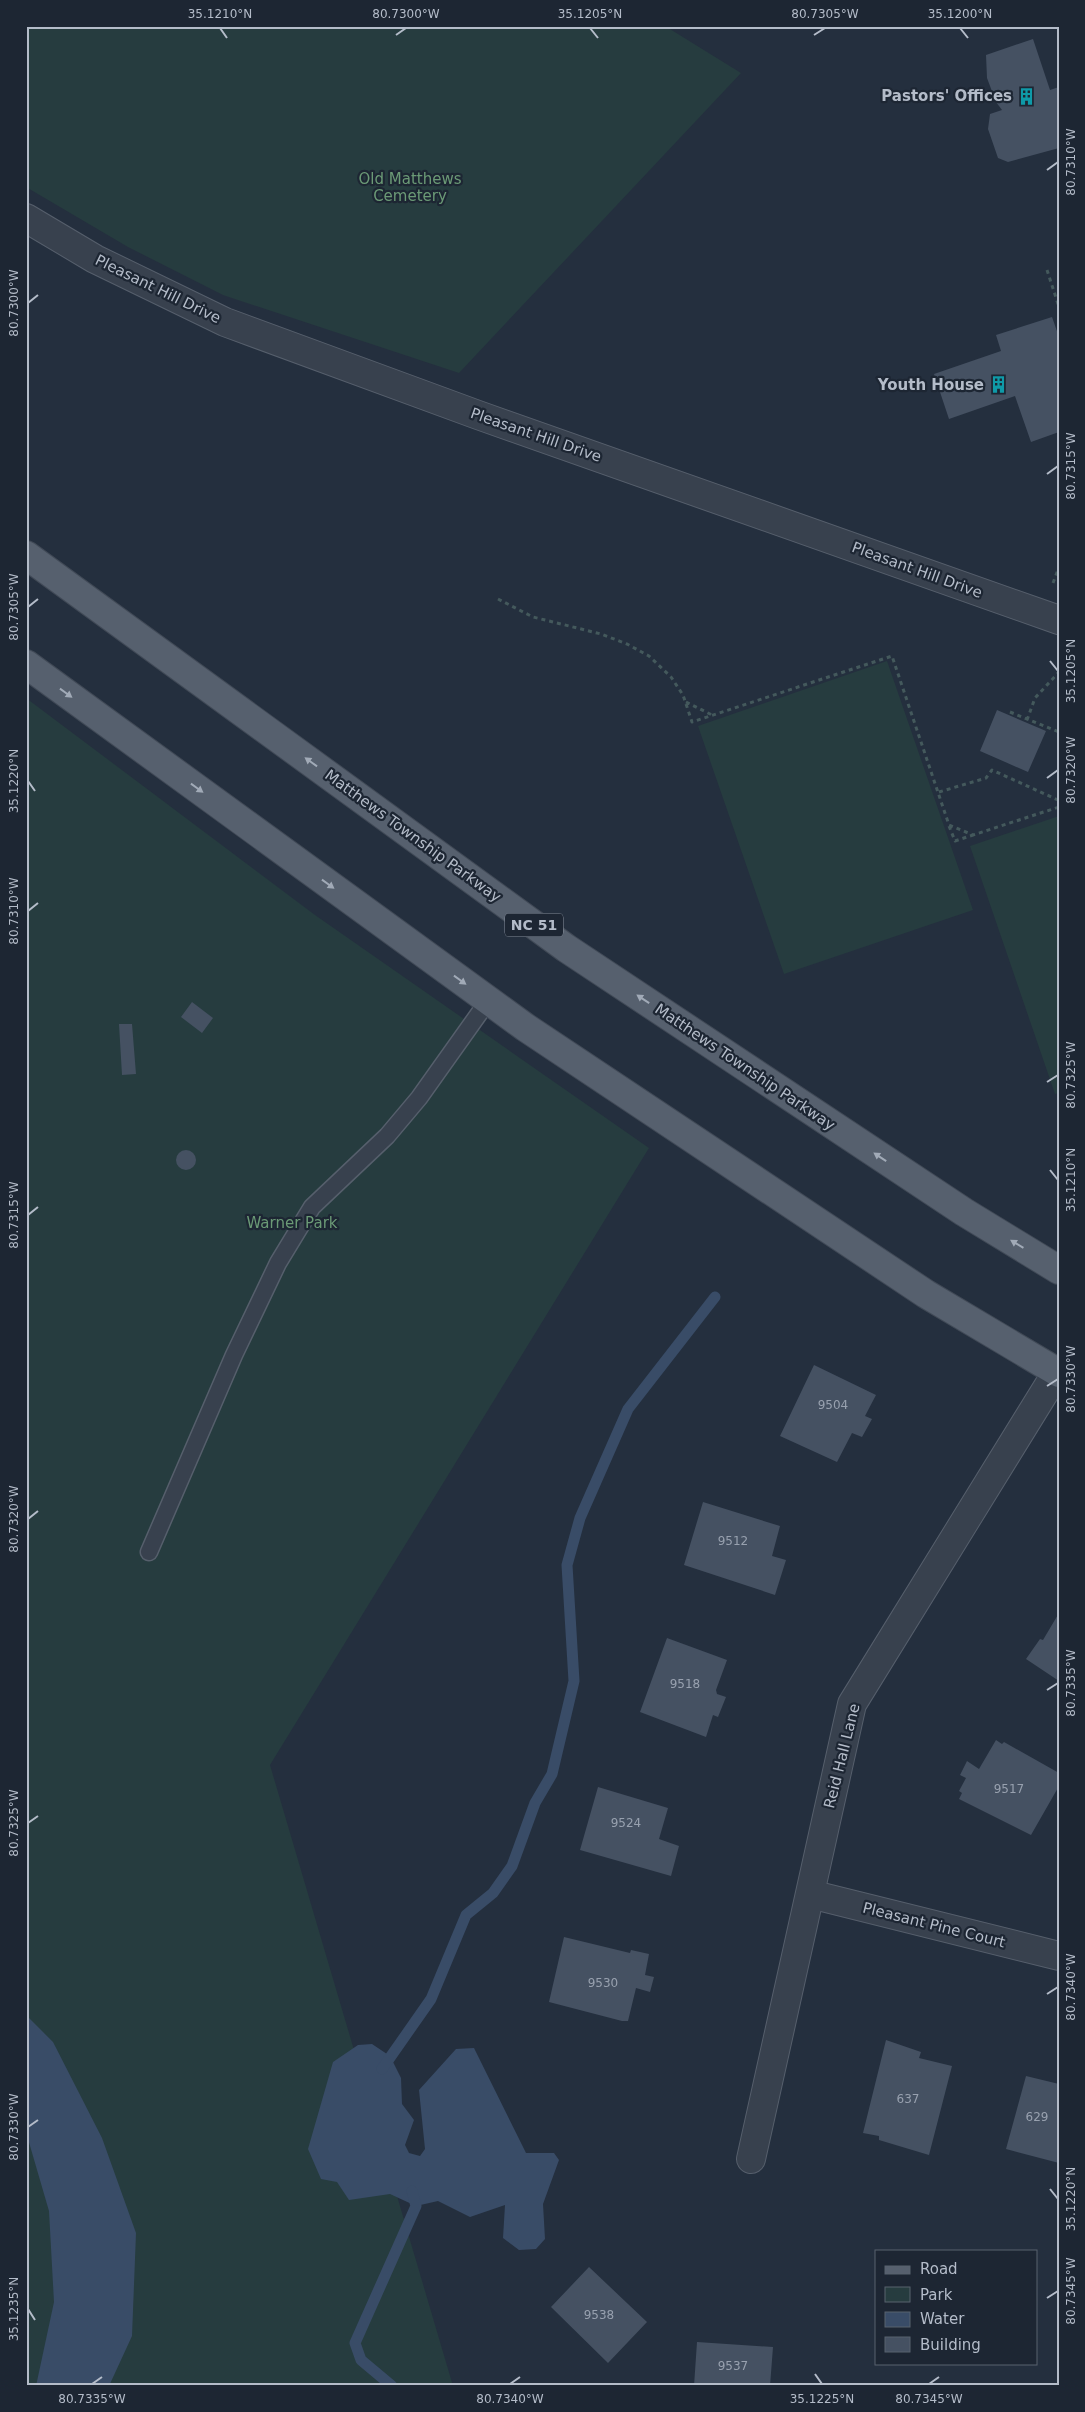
<svg xmlns="http://www.w3.org/2000/svg" width="1085" height="2412" viewBox="0 0 1085 2412" font-family="'DejaVu Sans',sans-serif">
<style>
.green{fill:#263c3f}
.water{fill:#394c67}
.lines{fill:none;stroke-linecap:round;stroke-linejoin:round}
.stream{stroke:#394c67;stroke-width:11}
.building{fill:#455162}
.lane-casing{stroke:#565f6c;stroke-width:19}
.street-casing{stroke:#565f6c;stroke-width:30}
.primary-casing{stroke:#414a57;stroke-width:30}
.path{stroke:#44595c;stroke-width:3;stroke-dasharray:4 4;stroke-linecap:butt}
.lane{stroke:#38414e;stroke-width:16}
.street{stroke:#38414e;stroke-width:28}
.primary{stroke:#56606e;stroke-width:28}
.oneway{fill:#a1aab7}
.ticks{fill:none;stroke:#b4bcc9;stroke-width:2}
.labels{text-anchor:middle;dominant-baseline:central;stroke-width:4.5;stroke-linejoin:round;paint-order:stroke}
.number-label{font-size:12px;fill:#98a1af}
.shield{fill:#1d2633;stroke:#878f9c;stroke-width:1}
.shield-label{font-size:14px;font-weight:bold;fill:#b4bcc9}
.poi-label{font-size:15px;font-weight:bold;fill:#b4bcc9;stroke:#1d2633;text-anchor:end}
.park-label{font-size:15px;fill:#6b9a76;stroke:#1d2633}
.street-label{font-size:15px;fill:#b4bcc9;stroke:#1d2633}
.neatline{fill:none;stroke:#b4bcc9;stroke-width:2}
.ticks-label{font-size:12px;text-anchor:middle;fill:#b4bcc9}
</style>
<rect width="100%" height="100%" fill="#242f3e"/>
<path class="green" d="M26 26H665L741 73 459 373 223 295 128 247 26 187Z
M887 661 973 910 784 974 698 726Z
M26 698 315 915 649 1148 270 1765 453 2386H26Z
M1059 816V1093L1055 1094 970 846Z"/>
<path class="water" d="M26 2015 53 2042 102 2138 136 2233 132 2336 109 2386H36L54 2302 49 2211 26 2132Z
M372 2044 390 2056 401 2078 402 2104 414 2120 405 2145 409 2153 420 2156 425 2149 419 2090 456 2049 474 2048 526 2153H554L559 2160 543 2204 545 2239 536 2249 519 2250 503 2238 505 2205 470 2217 438 2201 416 2206 390 2194 349 2200 337 2182 321 2179 308 2149 333 2062 358 2045Z"/>
<g class="lines">
<path class="stream" d="M382 2069 431 1999 466 1915 493 1893 512 1866 535 1803 552 1774 574 1681 567 1565 580 1518 628 1409 715 1297
M392 2386 361 2360 355 2343 416 2206 412 2191"/>
</g>
<path class="building" d="M1033 39 1050 90 1059 87V148L1008 162 998 158 988 129 990 114 1002 110 996 102 987 78 986 55Z
M1052 317 1059 337V432L1031 442 1015 396 949 419 934 374 1001 351 996 335Z
M997 710 1046 731 1028 772 980 751Z
M192 1002 213 1018 202 1033 181 1017Z
M119 1024H132L136 1074 122 1075Z
M176 1160a10 10 0 1 1 20 0a10 10 0 1 1-20 0Z
M814 1365 876 1395 865 1416 872 1419 862 1437 852 1433 837 1462 780 1436Z
M703 1502 780 1526 772 1556 786 1560 775 1595 684 1565Z
M1059 1613V1681L1026 1659 1040 1639 1043 1640Z
M667 1638 727 1660 716 1690 717 1694 726 1697 718 1717 713 1715 706 1737 640 1712Z
M996 1740 1002 1744 1004 1742 1059 1773V1786L1031 1835 959 1799 962 1793 959 1791 966 1778 960 1775 967 1761 979 1769Z
M598 1787 668 1808 659 1839 679 1846 671 1876 580 1850Z
M564 1937 630 1953 631 1950 649 1954 645 1975 654 1977 650 1992 636 1988 628 2021H622L549 2002Z
M886 2040 921 2052 919 2058 952 2066 929 2155 879 2140V2136L863 2133Z
M1026 2076 1059 2084V2163L1006 2149Z
M589 2267 647 2322 608 2363 551 2307Z
M697 2342 773 2347 770 2386H694Z"/>
<g class="lines">
<defs>
<path id="lane" d="M149 1552 234 1355 278 1263 312 1207 387 1136 419 1098 488 1001"/>
<path id="street" d="M26 218 95 259 225 322 478 415 1059 620
M810 1894 1059 1956
M751 2159 852 1704 1057 1372"/>
<path id="primary" d="M26 555 566 948 964 1212 1059 1270
M26 664 525 1027 926 1294 1059 1373"/>
</defs>
<use href="#lane" class="lane-casing"/>
<use href="#street" class="street-casing"/>
<use href="#primary" class="primary-casing"/>
<path class="path" d="M1047 270 1059 307
M1053 583 1059 567
M498 599 533 617 601 634 627 644 649 656 671 677 683 695 692 722 892 656 949 825 973 835 1059 807
M686 702 712 715
M1010 712 1059 732
M1027 720 1035 698 1059 672
M1059 784V803
M939 792 986 778 992 770 1058 800
M949 826 955 841 973 835"/>
<use href="#lane" class="lane"/>
<use href="#street" class="street"/>
<use href="#primary" class="primary"/>
</g>
<defs><path id="oneway-solid" d="M-6-.8H1V-3.2L6.5 0L1 3.2V.8H-6Z" transform="scale(1.25)"/></defs>
<g class="oneway">
<use href="#oneway-solid" transform="translate(66 693) rotate(36)"/>
<use href="#oneway-solid" transform="translate(311 762) rotate(-144)"/>
<use href="#oneway-solid" transform="translate(197 788) rotate(36)"/>
<use href="#oneway-solid" transform="translate(328 884) rotate(36)"/>
<use href="#oneway-solid" transform="translate(460 980) rotate(36)"/>
<use href="#oneway-solid" transform="translate(643 999) rotate(-146)"/>
<use href="#oneway-solid" transform="translate(880 1157) rotate(-146)"/>
<use href="#oneway-solid" transform="translate(1017 1244) rotate(-149)"/>
</g>
<path class="ticks" d="M220 28 227 38M590 28 598 38M960 28 968 38M396 35 406 28M814 35 825 28M1047 170 1058 162M28 303 38 295M1047 474 1058 466M28 607 38 599M1050 661 1058 671M1047 778 1058 770M28 781 35 791M28 911 38 903M1047 1082 1058 1075M1050 1170 1058 1180M28 1215 38 1207M1047 1386 1058 1379M28 1519 38 1511M1047 1690 1058 1683M28 1823 38 1816M1047 1994 1058 1987M28 2127 38 2120M1050 2189 1058 2199M1047 2298 1058 2291M28 2309 35 2320M815 2374 822 2384M92 2384 102 2377M510 2384 520 2377M929 2384 939 2377"/>
<defs>
<symbol id="building-bare" viewBox="-9 -9 18 18"><path d="M-4-6H4V6H1V3H-1V6H-4ZM-2.5-4.3h1.7v1.8h-1.7ZM.8-4.3h1.7v1.8H.8ZM-2.5-1h1.7V.8h-1.7ZM.8-1h1.7V.8H.8Z" fill="#0f9aa8" stroke="#1d2633" stroke-width="2.5" paint-order="stroke"/></symbol>
</defs>
<g fill-rule="evenodd">
<use href="#building-bare" x="1014" y="84" width="25" height="25"/>
<use href="#building-bare" x="986" y="372" width="25" height="25"/>
</g>
<g class="labels">
<g class="number-label">
<text x="833" y="1405">9504</text>
<text x="733" y="1541">9512</text>
<text x="685" y="1684">9518</text>
<text x="1009" y="1789">9517</text>
<text x="626" y="1823">9524</text>
<text x="603" y="1983">9530</text>
<text x="908" y="2099">637</text>
<text x="1037" y="2117">629</text>
<text x="599" y="2315">9538</text>
<text x="733" y="2366">9537</text>
</g>
<rect class="shield" x="505" y="913.5" width="58" height="23" rx="4"/>
<g class="shield-label">
<text x="534" y="925">NC 51</text>
</g>
<g class="poi-label">
<text x="1012" y="96">Pastors' Offices</text>
<text x="984" y="385">Youth House</text>
</g>
<g class="park-label">
<text x="410" y="179">Old Matthews<tspan x="410" dy="17">Cemetery</tspan></text>
<text x="292" y="1223">Warner Park</text>
</g>
<g class="street-label">
<text transform="translate(158 289) rotate(26)">Pleasant Hill Drive</text>
<text transform="translate(536 435) rotate(19)">Pleasant Hill Drive</text>
<text transform="translate(917 570) rotate(20)">Pleasant Hill Drive</text>
<text transform="translate(413 836) rotate(36)">Matthews Township Parkway</text>
<text transform="translate(745 1067) rotate(34)">Matthews Township Parkway</text>
<text transform="translate(842 1756) rotate(-76)">Reid Hall Lane</text>
<text transform="translate(934 1925) rotate(14)">Pleasant Pine Court</text>
</g>
</g>
<rect width="1085" height="2412" fill="none" stroke="#1d2633" stroke-width="55"/>
<rect x="875" y="2250" width="162" height="115" fill="#1d2633" stroke="#59626f"/>
<rect x="885" y="2266" width="25" height="8" fill="#56606e" stroke="#59626f"/>
<text x="920" y="2274" font-size="15" fill="#b4bcc9">Road</text>
<rect x="885" y="2287" width="25" height="15" fill="#263c3f" stroke="#59626f"/>
<text x="920" y="2300" font-size="15" fill="#b4bcc9">Park</text>
<rect x="885" y="2312" width="25" height="15" fill="#394c67" stroke="#59626f"/>
<text x="920" y="2324" font-size="15" fill="#b4bcc9">Water</text>
<rect x="885" y="2337" width="25" height="15" fill="#455162" stroke="#59626f"/>
<text x="920" y="2350" font-size="15" fill="#b4bcc9">Building</text>
<rect x="28" y="28" width="1030" height="2356" class="neatline"/>
<g class="ticks-label">
<text x="220" y="18">35.1210°N</text>
<text x="406" y="18">80.7300°W</text>
<text x="590" y="18">35.1205°N</text>
<text x="825" y="18">80.7305°W</text>
<text x="960" y="18">35.1200°N</text>
<text transform="translate(1071 162) rotate(-90)" y="4">80.7310°W</text>
<text transform="translate(14 303) rotate(-90)" y="4">80.7300°W</text>
<text transform="translate(1071 466) rotate(-90)" y="4">80.7315°W</text>
<text transform="translate(14 607) rotate(-90)" y="4">80.7305°W</text>
<text transform="translate(1071 671) rotate(-90)" y="4">35.1205°N</text>
<text transform="translate(1071 770) rotate(-90)" y="4">80.7320°W</text>
<text transform="translate(14 781) rotate(-90)" y="4">35.1220°N</text>
<text transform="translate(14 911) rotate(-90)" y="4">80.7310°W</text>
<text transform="translate(1071 1075) rotate(-90)" y="4">80.7325°W</text>
<text transform="translate(1071 1180) rotate(-90)" y="4">35.1210°N</text>
<text transform="translate(14 1215) rotate(-90)" y="4">80.7315°W</text>
<text transform="translate(1071 1379) rotate(-90)" y="4">80.7330°W</text>
<text transform="translate(14 1519) rotate(-90)" y="4">80.7320°W</text>
<text transform="translate(1071 1683) rotate(-90)" y="4">80.7335°W</text>
<text transform="translate(14 1823) rotate(-90)" y="4">80.7325°W</text>
<text transform="translate(1071 1987) rotate(-90)" y="4">80.7340°W</text>
<text transform="translate(14 2127) rotate(-90)" y="4">80.7330°W</text>
<text transform="translate(1071 2199) rotate(-90)" y="4">35.1220°N</text>
<text transform="translate(1071 2291) rotate(-90)" y="4">80.7345°W</text>
<text transform="translate(14 2309) rotate(-90)" y="4">35.1235°N</text>
<text x="92" y="2403">80.7335°W</text>
<text x="510" y="2403">80.7340°W</text>
<text x="822" y="2403">35.1225°N</text>
<text x="929" y="2403">80.7345°W</text>
</g>
</svg>
